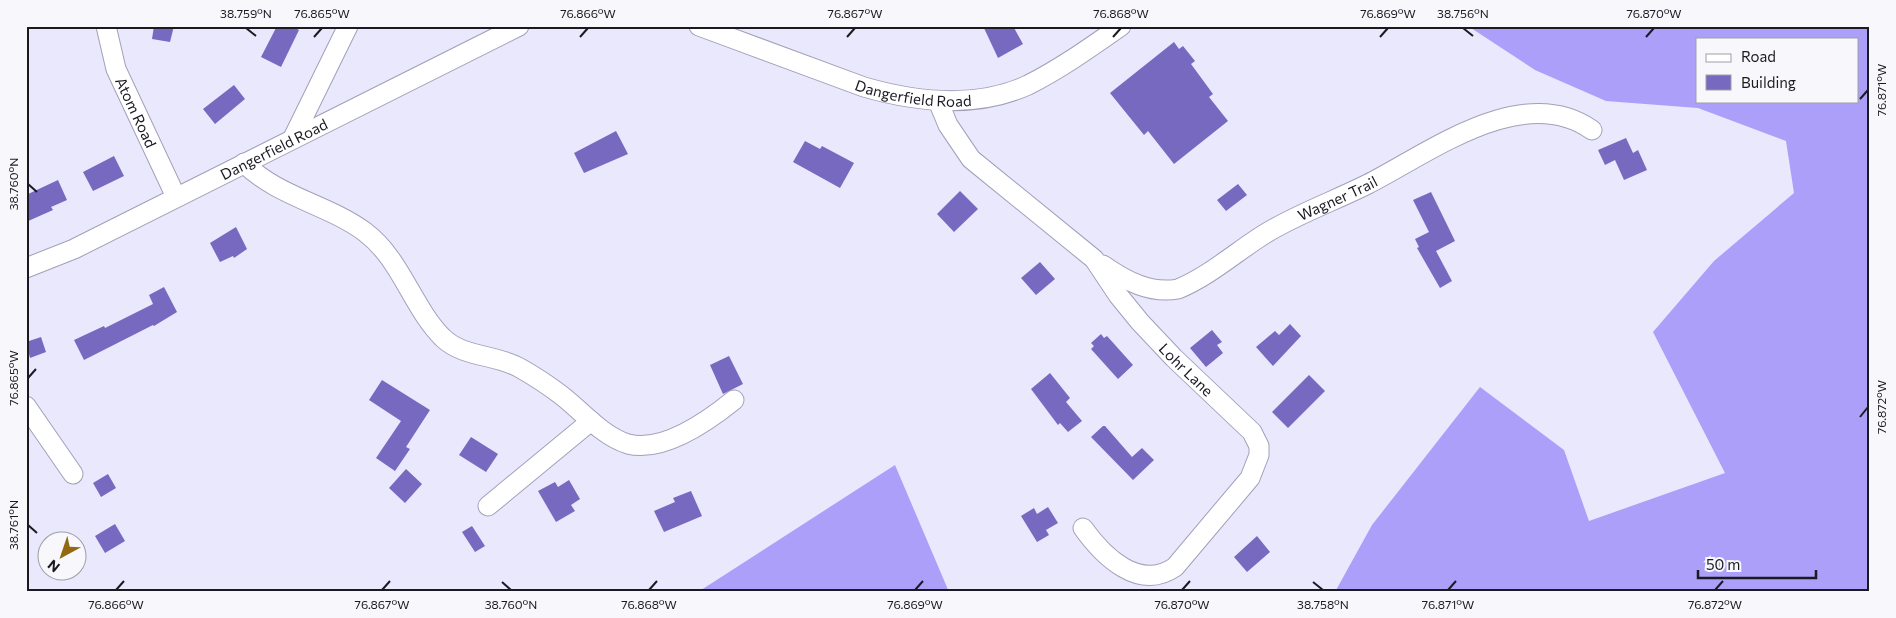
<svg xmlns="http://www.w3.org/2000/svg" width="1896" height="618" viewBox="0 0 1896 618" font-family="Commissioner,sans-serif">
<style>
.forest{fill:#ab9ff9;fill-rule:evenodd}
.building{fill:#7769bf}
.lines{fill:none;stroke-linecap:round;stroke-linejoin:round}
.minor-casing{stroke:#a2a0b9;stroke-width:21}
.minor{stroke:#fff;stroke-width:19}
.ticks{fill:none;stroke:#1b1a23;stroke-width:2}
.labels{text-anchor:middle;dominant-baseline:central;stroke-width:4.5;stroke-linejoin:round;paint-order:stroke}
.street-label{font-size:15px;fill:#1b1a23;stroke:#f7f7fc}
.neatline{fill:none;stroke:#1b1a23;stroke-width:2}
.ticks-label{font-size:12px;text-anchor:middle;fill:#1b1a23}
</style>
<rect width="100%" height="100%" fill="#e9e8fd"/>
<path class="forest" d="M1468 26H1870V592H1335L1372 525 1480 387 1564 450 1589 521 1725 473 1653 332 1714 261 1794 193 1786 141 1698 108 1606 101 1535 70ZM1697 39H1857V101H1697Z
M895 465 949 592H698Z"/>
<path class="building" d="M154 26H174L170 42 152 39Z
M277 26H292L299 30 281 67 261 57Z
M983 26H1013L1023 44 998 58Z
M1174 42 1179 49 1183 46 1195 61 1191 64 1213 94 1209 97 1228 121 1174 164 1148 131 1144 135 1110 93Z
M234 85 245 99 215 124 203 109Z
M616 131 628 154 584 173 574 153Z
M1626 138 1633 153 1638 150 1647 170 1624 180 1615 160 1605 165 1598 150Z
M805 141 820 149 822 146 854 163 840 188 793 162Z
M114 156 124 176 93 191 83 172Z
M58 180 67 200 51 207 53 210 26 222V195Z
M1238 184 1247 195 1226 211 1217 200Z
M960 191 978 209 954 232 937 214Z
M1431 192 1455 241 1436 251 1452 281 1440 288 1417 248 1419 247 1415 239 1429 232 1413 200Z
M236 227 247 249 234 258 233 256 220 262 210 243Z
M1040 262 1055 279 1036 295 1021 278Z
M164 287 177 312 154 326 153 325 84 360 74 340 104 326 105 328 153 304 149 295Z
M1290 324 1301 336 1273 366 1256 347 1275 331 1279 335Z
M1212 330 1222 342 1217 345 1223 353 1206 367 1190 348Z
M1101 334 1104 338 1107 336 1133 365 1118 379 1091 349 1094 346 1091 343Z
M41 337 46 352 30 358 26 342Z
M729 356 743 384 723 394 710 365Z
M1050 373 1070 398 1066 402 1082 421 1068 432 1060 423 1058 425 1031 389Z
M1309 375 1325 391 1288 428 1272 412Z
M382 380 430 410 406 447 410 449 395 471 376 458 401 421 369 400Z
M1103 426H1105L1132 457 1142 448 1154 460 1133 480 1091 437Z
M471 437 498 454 486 472 459 455Z
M406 469 422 484 405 503 389 488Z
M108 474 116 488 101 497 93 483Z
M569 480 580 499 571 505 575 511 556 522 538 491 555 482 558 487Z
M691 491 702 516 664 532 654 511 675 502 673 498Z
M1048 507 1058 523 1046 530 1049 535 1037 542 1021 516 1034 508 1037 514Z
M115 524 125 541 105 553 95 536Z
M472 526 485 546 475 552 462 532Z
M1257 536 1270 552 1247 572 1234 557Z"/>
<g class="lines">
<defs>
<g id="minor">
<path id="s1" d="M106 26 116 69 176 197"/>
<path id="s2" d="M699 26 864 87C916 102 976 109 1028 85 1060 69 1091 47 1121 26"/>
<path id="s3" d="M938 101 948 125 971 159 1094 259 1118 295 1140 322 1174 358 1252 432 1259 446V455L1250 478 1175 567C1139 592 1103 556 1083 528"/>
<path d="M293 138 348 26"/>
<path d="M244 163C278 197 327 204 365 232 401 259 412 307 443 338 464 358 496 354 520 368 534 376 548 385 561 395 582 411 602 436 628 444 663 453 708 421 734 400"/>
<path id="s4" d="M1103 265C1126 281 1150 294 1178 289 1210 276 1238 250 1268 232 1300 213 1334 201 1368 184 1429 153 1523 81 1592 130"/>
<path id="s5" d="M26 268 74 249 519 26"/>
<path d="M26 406 73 474"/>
<path d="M488 506 591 421"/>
</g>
</defs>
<use href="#minor" class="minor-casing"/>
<use href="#minor" class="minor"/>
</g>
<path class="ticks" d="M246 28 256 36M1463 28 1473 36M314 37 322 28M580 37 588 28M847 37 855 28M1113 37 1121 28M1380 37 1388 28M1646 37 1654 28M1860 99 1868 90M28 184 37 192M28 378 36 369M1860 417 1868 407M28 525 37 533M502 582 511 590M1313 582 1323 590M116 590 124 581M382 590 390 581M649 590 657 581M915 590 923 581M1182 590 1190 581M1448 590 1456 581M1715 590 1723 581"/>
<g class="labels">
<g class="street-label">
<text stroke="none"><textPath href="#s2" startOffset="226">Dangerfield Road</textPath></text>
<text stroke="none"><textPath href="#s1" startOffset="92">Atom Road</textPath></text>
<text stroke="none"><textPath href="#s5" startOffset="275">Dangerfield Road</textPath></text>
<text stroke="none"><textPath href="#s4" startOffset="265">Wagner Trail</textPath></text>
<text stroke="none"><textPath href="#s3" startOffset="370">Lohr Lane</textPath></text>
</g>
</g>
<rect width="1896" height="618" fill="none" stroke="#f7f7fc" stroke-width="55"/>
<rect x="1696" y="38" width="162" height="65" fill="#f7f7fc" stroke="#9f9fa5"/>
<rect x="1706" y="54" width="25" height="8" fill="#ffffff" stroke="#9f9fa5"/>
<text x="1741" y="62" font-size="15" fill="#1b1a23">Road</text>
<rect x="1706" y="75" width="25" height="15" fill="#7769bf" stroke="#9f9fa5"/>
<text x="1741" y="88" font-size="15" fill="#1b1a23">Building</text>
<g transform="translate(62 556) rotate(220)"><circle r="24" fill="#f7f7fc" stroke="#9f9fa5"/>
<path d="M0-4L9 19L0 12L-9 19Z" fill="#926811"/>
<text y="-8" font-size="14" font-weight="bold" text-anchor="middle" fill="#1b1a23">N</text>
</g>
<path d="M1698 570v8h118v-8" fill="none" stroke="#1b1a23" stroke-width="2.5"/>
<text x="1706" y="570" font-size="15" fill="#1b1a23" stroke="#f7f7fc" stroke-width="4" paint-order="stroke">50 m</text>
<rect x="28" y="28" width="1840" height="562" class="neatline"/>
<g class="ticks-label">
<text x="246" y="18">38.759°N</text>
<text x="322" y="18">76.865°W</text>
<text x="588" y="18">76.866°W</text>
<text x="855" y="18">76.867°W</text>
<text x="1121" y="18">76.868°W</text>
<text x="1388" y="18">76.869°W</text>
<text x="1463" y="18">38.756°N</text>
<text x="1654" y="18">76.870°W</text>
<text transform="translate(1882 90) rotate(-90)" y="4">76.871°W</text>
<text transform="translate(14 184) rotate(-90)" y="4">38.760°N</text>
<text transform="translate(14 378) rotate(-90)" y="4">76.865°W</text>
<text transform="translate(1882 407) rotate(-90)" y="4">76.872°W</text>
<text transform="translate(14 525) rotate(-90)" y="4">38.761°N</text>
<text x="116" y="609">76.866°W</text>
<text x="382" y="609">76.867°W</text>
<text x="511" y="609">38.760°N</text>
<text x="649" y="609">76.868°W</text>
<text x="915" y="609">76.869°W</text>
<text x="1182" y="609">76.870°W</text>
<text x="1323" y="609">38.758°N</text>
<text x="1448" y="609">76.871°W</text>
<text x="1715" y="609">76.872°W</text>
</g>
</svg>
